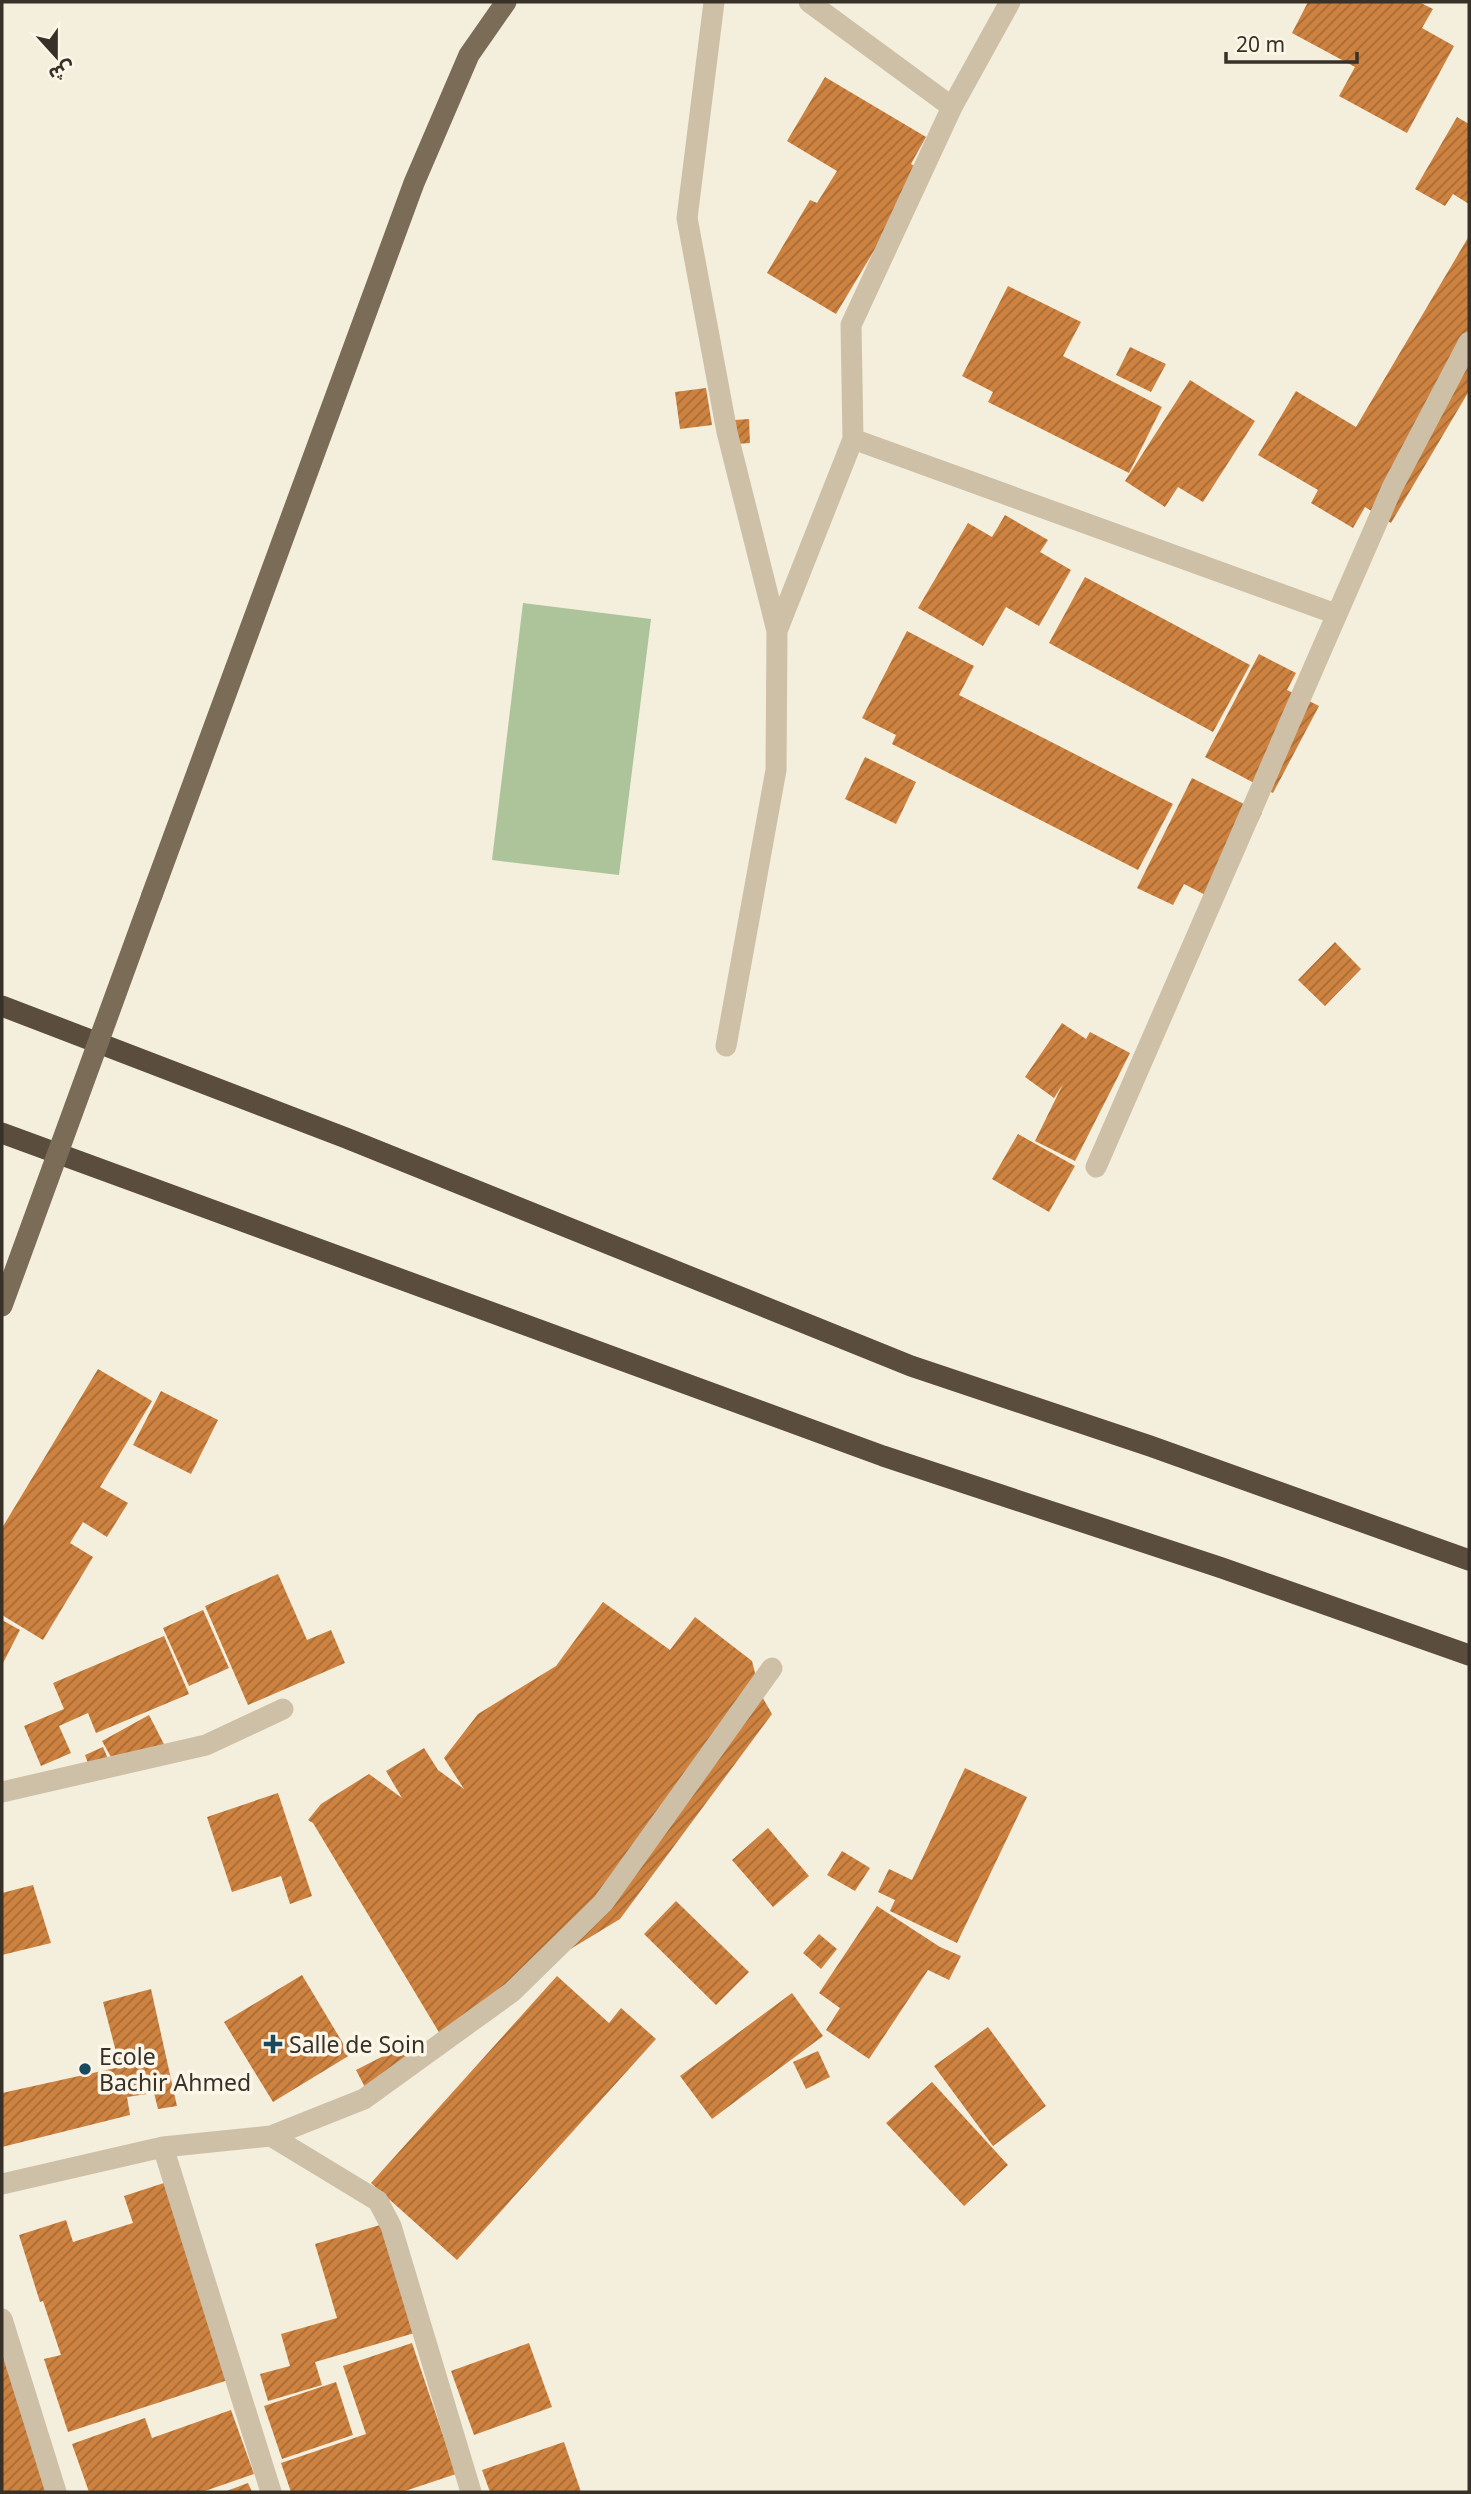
<svg xmlns="http://www.w3.org/2000/svg" width="1471" height="2494" viewBox="0 0 1471 2494" font-family="'Noto Sans','Noto Sans Arabic',sans-serif">
<style>
.pitch{fill:#adc49a}
.building{fill:url(#building-hatch)}
.lines{fill:none;stroke-linecap:round;stroke-linejoin:round}
.minor{stroke:#cdc0a7;stroke-width:21}
.major{stroke:#7b6c58;stroke-width:21}
.highway{stroke:#5a4d3e;stroke-width:21}
.major-bridge{stroke:#7b6c58;stroke-width:21}
.poi-dot{fill:#1a495d;stroke:#fbf6e8;stroke-width:2.5}
.labels{text-anchor:middle;dominant-baseline:central;stroke-width:7;stroke-linejoin:round;paint-order:stroke}
.poi-label{font-size:23px;fill:#383128;stroke:#fbf6e8;text-anchor:start}
</style>
<defs>
<pattern id="building-hatch" width="6" height="6" patternUnits="userSpaceOnUse" patternTransform="scale(1.75)"><rect width="6" height="6" fill="#cd8240"/><path d="M-1 1l2-2M0 6l6-6M5 7l2-2" fill="none" stroke="#a76b36"/></pattern>
</defs>
<rect width="100%" height="100%" fill="#f4eedc"/>
<path class="pitch" d="M523 603 651 619 619 875 492 860Z"/>
<path class="building" d="M1308 2H1419L1433 9 1422 28 1454 46 1407 133 1339 96 1355 67 1292 33Z
M825 77 926 137 911 164 931 176 893 219 836 314 767 273 810 200 817 203 837 171 787 141Z
M1457 117 1469 124V204L1453 194 1445 206 1415 189Z
M1469 236V391L1391 523 1365 507 1353 528 1311 503 1318 490 1258 455 1296 391 1356 427Z
M1008 286 1081 322 1063 356 1162 407 1129 473 988 402 993 392 962 376Z
M1130 347 1166 364 1151 392 1116 375Z
M1190 380 1255 421 1203 502 1178 487 1165 507 1125 481Z
M706 388 712 425 680 429 675 392Z
M749 419 750 443 723 445 721 421Z
M1005 515 1048 540 1040 552 1071 570 1039 626 1006 607 983 646 918 608 968 523 992 537Z
M1085 577 1250 665 1213 732 1049 643Z
M907 631 974 666 959 695 1173 804 1138 870 892 744 896 735 862 718Z
M1259 654 1296 673 1287 690 1319 706 1273 793 1205 757Z
M865 757 916 782 896 824 845 799Z
M1192 778 1262 813 1217 901 1184 884 1173 905 1137 888Z
M1335 942 1361 969 1325 1006 1298 980Z
M1062 1023 1086 1039 1090 1032 1130 1053 1075 1161 1035 1141 1063 1084 1054 1098 1025 1077Z
M1018 1134 1075 1166 1049 1212 992 1179Z
M98 1369 152 1401 100 1487 128 1503 107 1537 83 1522 70 1543 93 1557 43 1640 2 1615V1528Z
M161 1391 218 1420 191 1474 133 1445Z
M278 1574 307 1640 331 1630 345 1663 248 1705 205 1606Z
M603 1602 670 1650 695 1617 752 1661 760 1693 772 1714 620 1919 526 1976 440 2034 313 1823 308 1820 321 1804 369 1774 402 1798 386 1771 424 1748 438 1770 464 1789 444 1758 478 1714 556 1666Z
M203 1610 229 1668 189 1686 163 1628Z
M2 1620 20 1630 2 1665Z
M164 1636 189 1694 96 1733 88 1713 59 1726 71 1753 41 1766 24 1726 64 1709 53 1683Z
M149 1715 167 1750 121 1775 102 1741Z
M103 1747 111 1766 92 1774 85 1755Z
M965 1768 1027 1797 957 1943 890 1911 895 1900 878 1892 889 1869 912 1880Z
M278 1793 312 1896 290 1904 281 1876 232 1892 207 1817Z
M768 1828 809 1876 773 1907 732 1860Z
M842 1851 870 1868 855 1891 827 1875Z
M33 1885 51 1943 2 1955V1893Z
M676 1901 749 1972 716 2005 644 1934Z
M877 1906 940 1947 961 1956 949 1980 928 1970 869 2059 826 2030 840 2008 819 1993Z
M819 1934 837 1949 821 1969 803 1953Z
M302 1975 350 2055 273 2102 224 2022Z
M557 1976 609 2023 621 2008 656 2039 457 2260 371 2183Z
M151 1989 177 2106 158 2109 154 2093 127 2097 130 2115 2 2147V2093L120 2067 103 2002Z
M792 1993 823 2036 712 2119 680 2076Z
M988 2027 1046 2106 993 2146 934 2066Z
M403 2046 414 2070 368 2093 356 2070Z
M818 2051 830 2077 806 2089 793 2062Z
M932 2082 1008 2165 964 2206 886 2123Z
M167 2182 228 2380 68 2432 44 2359 61 2355 43 2301 40 2302 19 2235 66 2220 73 2242 133 2223 124 2196Z
M387 2223 418 2332 315 2362 322 2385 268 2401 260 2374 290 2366 281 2334 337 2318 315 2244Z
M412 2343 456 2474 402 2492H291L281 2463 366 2434 343 2366Z
M529 2343 552 2407 474 2435 451 2371Z
M2 2349 47 2492H2Z
M336 2382 353 2435 282 2459 264 2406Z
M231 2410 254 2474 202 2492H89L72 2444 145 2418 152 2438Z
M564 2442 581 2492H490L482 2470Z
M248 2483 252 2492H224Z"/>
<g class="lines">
<path class="minor" d="M714 2 687 218 727 432 777 631 776 770 726 1046
M809 2 952 107
M1010 2 952 107 851 325 853 439 1336 614
M777 631 853 439
M1096 1167 1392 488 1469 342
M2 1792 206 1745 283 1709
M271 2136 378 2201 391 2226 471 2492
M163 2147 271 2492
M2 2184 163 2147 271 2136 364 2099 512 1992 603 1903 772 1668
M2 2319 56 2492"/>
<path class="major" d="M152 895 414 183 469 55 506 2"/>
<path class="highway" d="M2 1006 346 1138 911 1366 1150 1446 1469 1560
M2 1133 883 1456 1222 1568 1469 1655"/>
<path class="major-bridge" d="M2 1306 152 895"/>
</g>
<g class="poi-dot">
<path d="M269.5 2033.5h7v7h7v7h-7v7h-7v-7h-7v-7h7z"/>
<circle cx="85" cy="2069" r="7"/>
</g>
<g class="labels">
<g class="poi-label">
<text x="289" y="2044">Salle de Soin</text>
<text x="99" y="2056">Ecole<tspan x="99" dy="26">Bachir Ahmed</tspan></text>
</g>
</g>
<rect width="1471" height="2494" fill="none" stroke="#383128" stroke-width="7"/>
<g transform="translate(56 56) rotate(159)" stroke="#fbf6e8" stroke-width="5" paint-order="stroke">
<path d="M0-5L12 26L0 18L-12 26Z" fill="#383128"/>
<text y="-10" font-size="19" font-weight="bold" text-anchor="middle" fill="#383128">ش</text>
</g>
<path d="M1226 52v10h131v-10" fill="none" stroke="#383128" stroke-width="3.5"/>
<text x="1236" y="52" font-size="21" fill="#383128" stroke="#fbf6e8" stroke-width="5" paint-order="stroke">20 m</text>
</svg>
